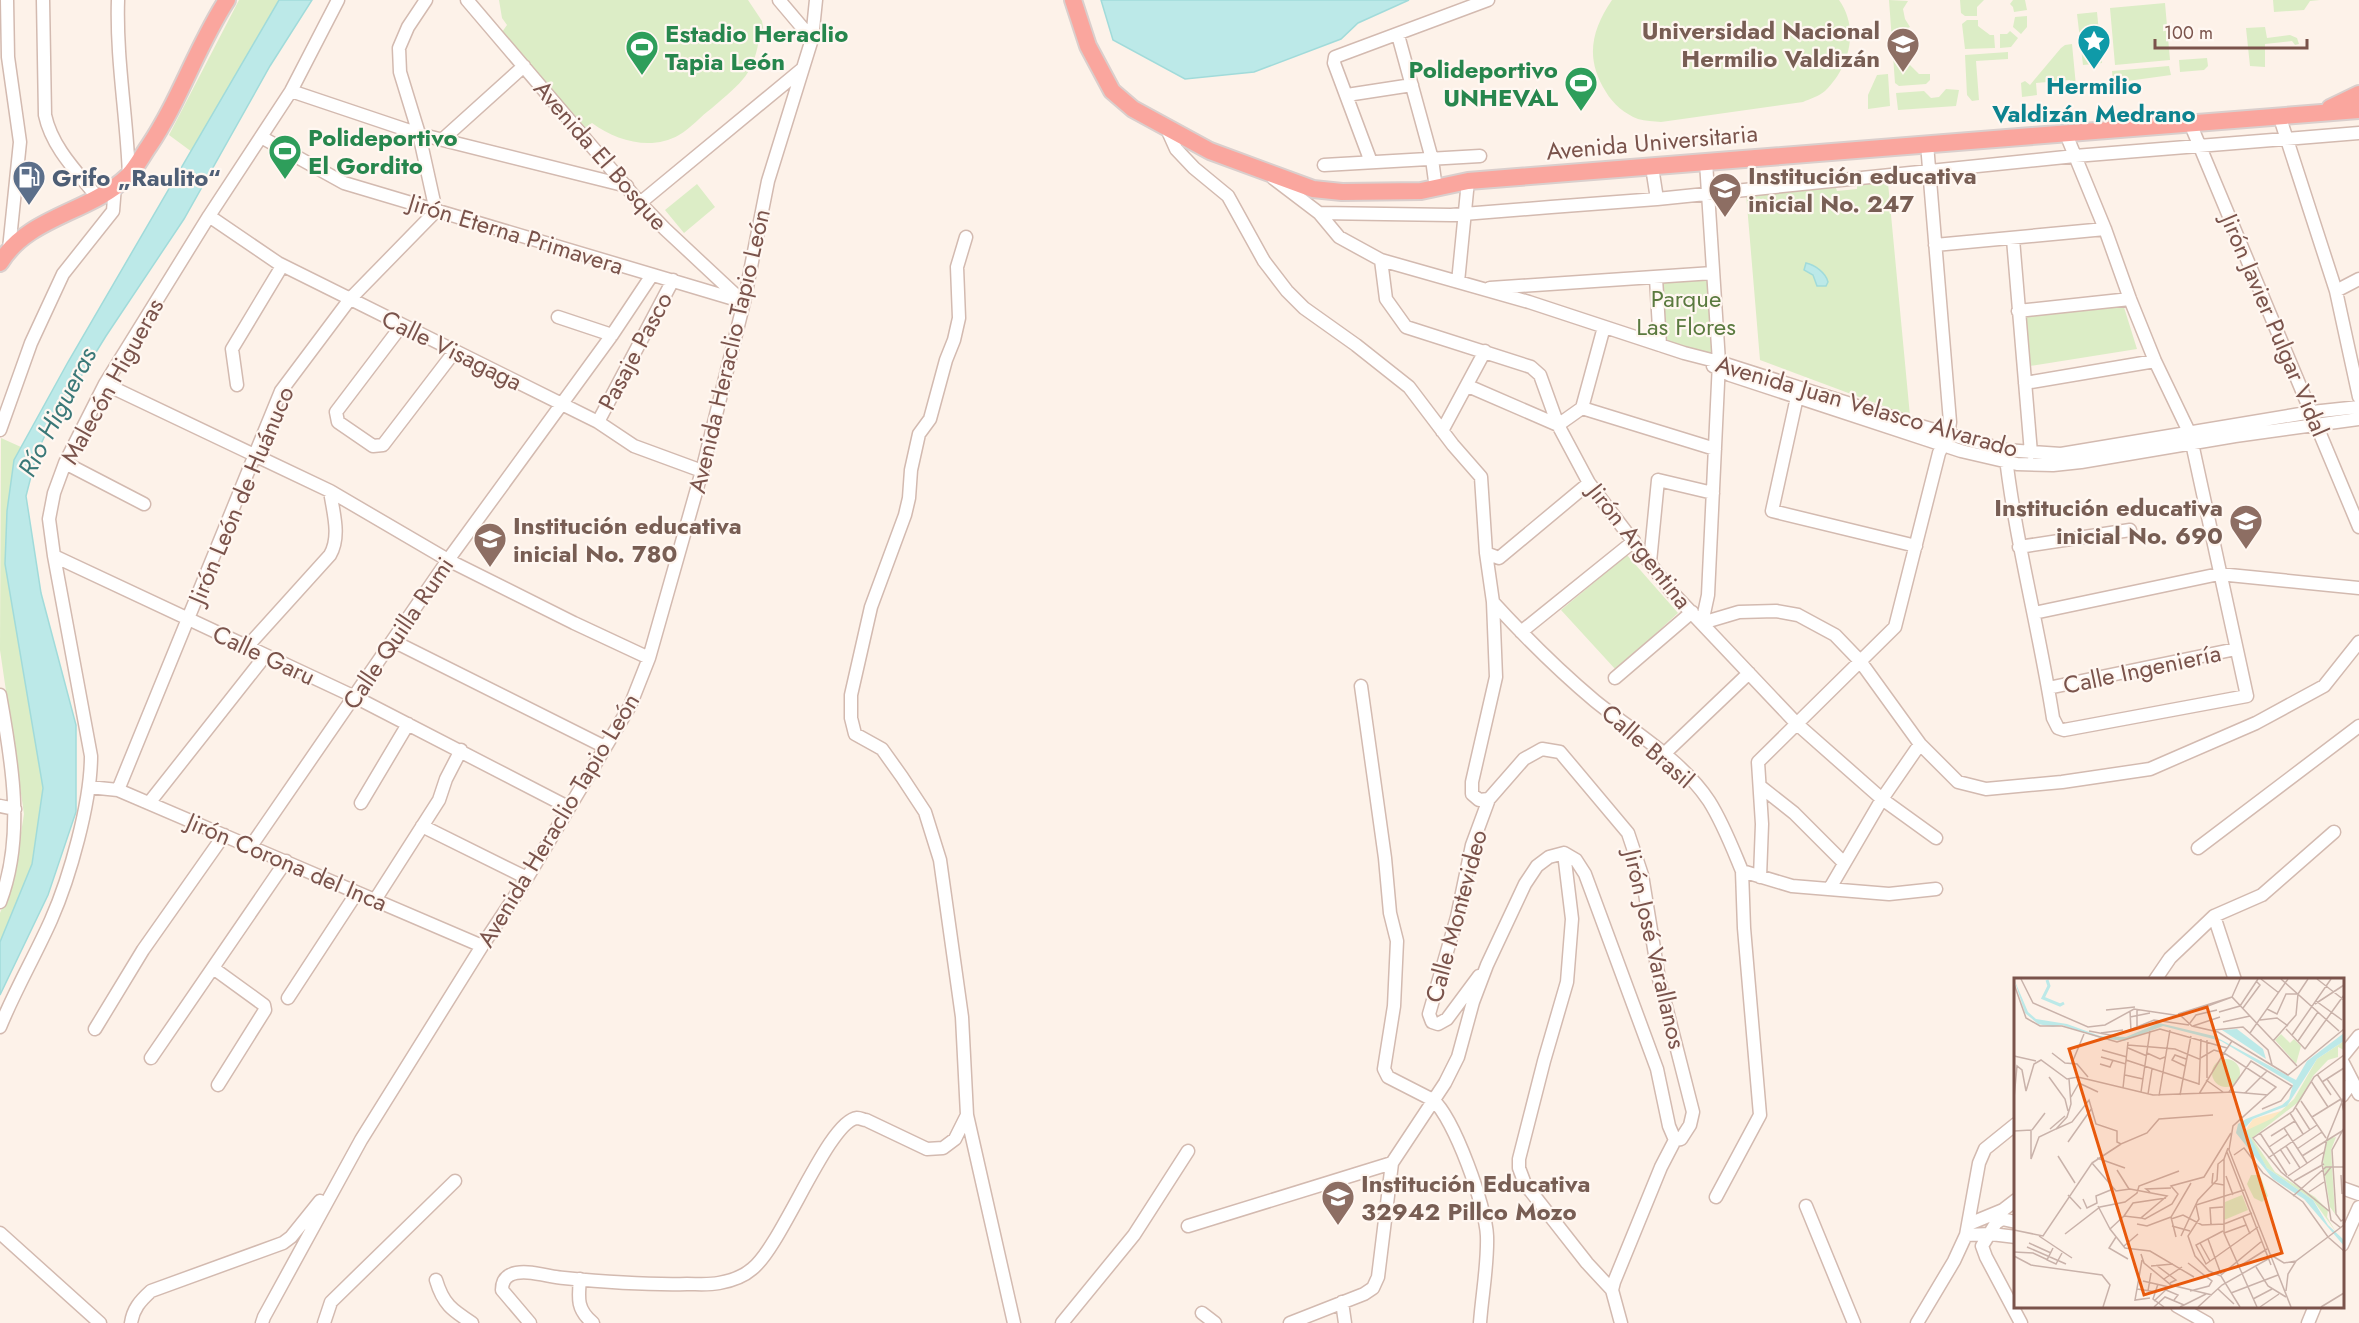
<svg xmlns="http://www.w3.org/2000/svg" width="2359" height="1323" viewBox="0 0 2359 1323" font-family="Jost,sans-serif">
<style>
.green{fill:#dcedc6}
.water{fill:#bce9e8;stroke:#a1dbda;stroke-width:1.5}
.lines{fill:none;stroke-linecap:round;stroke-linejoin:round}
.minor-casing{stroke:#d3bab0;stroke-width:15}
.highway-casing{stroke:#dacfcd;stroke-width:20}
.minor{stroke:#fff;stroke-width:12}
.highway{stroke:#faa69e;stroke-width:16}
.labels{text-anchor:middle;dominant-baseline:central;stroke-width:4.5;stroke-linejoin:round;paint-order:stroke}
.education-label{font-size:24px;font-weight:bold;fill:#785e54;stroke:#fff7f1;text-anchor:start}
.leisure-label{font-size:24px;font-weight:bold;fill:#27864d;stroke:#fff7f1;text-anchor:start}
.culture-label{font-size:24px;font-weight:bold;fill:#0d838f;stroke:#fff7f1}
.street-label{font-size:24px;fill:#7a534b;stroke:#fff7f1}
.service-label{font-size:24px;font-weight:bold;fill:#4e5e75;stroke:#fff7f1;text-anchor:start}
.park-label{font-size:24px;fill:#5a7a3f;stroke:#fff7f1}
.water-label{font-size:26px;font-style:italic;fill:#3a7878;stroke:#fff7f1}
.inset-river{fill:none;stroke:#bce9e8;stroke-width:3}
.inset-road{fill:none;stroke:#c9b2aa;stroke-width:1.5}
.view{fill:#e8590c;fill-opacity:0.15;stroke:#e8590c;stroke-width:3}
.inset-edge{fill:none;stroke:#7a534b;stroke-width:3}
</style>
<rect width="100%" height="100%" fill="#fdf2e9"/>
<path class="green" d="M239 0H279L192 152 169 135Z
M499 0H748L762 21 764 33H760C754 75 743 81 712 108 701 116 691 128 679 135 652 151 616 141 592 123L583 129 502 32 507 25 502 18Z
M1612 0H1839C1860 29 1849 68 1825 91 1819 96 1810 99 1803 102L1661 122C1654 121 1645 121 1638 119 1625 114 1613 104 1606 92 1585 59 1591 31 1612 0Z
M1889 0 1908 1 1903 9 1905 19 1910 27 1905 29 1907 62 1919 74H1930V80L1926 84 1899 86 1895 83Z
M1960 0H1984L1977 7V16H1965L1961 13Z
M2013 0H2025L2027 10 2014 12 2013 7 2010 4Z
M2273 0H2320L2310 1 2304 10 2274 12Z
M2165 3 2170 60 2115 65 2110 8Z
M2097 12 2102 63 2083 65 2077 14Z
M2027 16V27L2021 34 2013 27 2015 17Z
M1967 20H1978V26L1990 35H1994L1995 48 1965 49 1962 24Z
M2265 27 2267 38 2290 35 2297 38 2299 44 2295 45 2292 41 2265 44V67L2250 66 2246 28Z
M2010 31 2018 38 2011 47 2000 48V34H2007Z
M2072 44 2076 86 2071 87 2070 80 2036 83 2037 95 2022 97 2021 83 2025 81 2030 85 2061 48 2065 45Z
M2008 52V59L1976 61 1979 100 1972 101 1967 95 1965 55Z
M2207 58 2208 66 2204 70 2180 72 2179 60Z
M2169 66 2171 75 2113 83 2112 71Z
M1888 74 1890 106 1868 109V95L1877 75Z
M1946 89 1959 90 1956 106 1898 110 1896 93 1924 91 1931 98 1939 97Z
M1888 183 1910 416 1760 360 1746 193 1836 188 1837 191 1857 189V185Z
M697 184 715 207 684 233 665 210Z
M1708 276 1715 362 1663 342 1658 282Z
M2123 304 2137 349 2030 366 2023 316Z
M1 438 21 447 14 460 5 564 43 788 32 864 0 942V913L14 877 24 814 0 650Z
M1627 555 1678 613 1616 670 1561 610Z"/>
<path class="water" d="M279 0H312L270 66 184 219 106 336 46 433 37 453 26 496 41 593 76 725V812L48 895 0 995V942L32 864 43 788 5 564 7 511 14 460 68 362Z
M1101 0H1409L1358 23 1341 39 1254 72 1185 79 1113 40Z
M1806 263C1815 265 1826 273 1828 282L1826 286H1817L1813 275 1804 270Z"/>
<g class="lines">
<defs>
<path id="minor" d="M7 0 8 57 20 142 9 249
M43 0 45 115C52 148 78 173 98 198
M118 0C116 59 127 117 129 176
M467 0 640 203 665 229 741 300
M779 0 812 39
M1398 35 1432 159 1436 189
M291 91 419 134 627 186
M1347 95 1412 85
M2280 118 2336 291 2359 397
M2190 123 2359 527
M1167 129 1176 149 1194 168 1228 196 1264 261 1287 291 1304 308 1356 345 1409 387 1453 445 1481 477 1486 553 1493 602 1496 677 1472 782V794L1479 800 1489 799 1524 759 1542 749 1560 752 1628 833 1642 875 1659 979 1693 1112 1690 1125 1681 1139 1675 1140 1669 1126 1657 1069 1585 874 1576 860 1564 853 1549 857 1537 866 1525 884 1487 965 1473 1002 1458 1057 1445 1083 1392 1163 1378 1277 1373 1288 1364 1294 1290 1323
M261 137 344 183 744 302
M443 139 524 66
M1371 162 1334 63 1335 57 1488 0
M1706 162 1719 362 1708 595 1702 623 1739 612 1776 611 1798 615 1835 635 1860 661 1920 744 1958 782 1986 789 2062 782 2150 769 2256 723 2324 686 2359 642
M1324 165 1480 156
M1652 167 1657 199
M1273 178 1319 213 1339 237 1381 260 1529 302 1684 353 1719 362 1910 423 2005 450 2061 454 2312 412 2359 407
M640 203 801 70
M1319 213 1451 215 1551 207 1657 199 2075 156 2359 133
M209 216 278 263 598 422 634 446 702 471
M2013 239 2031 453
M1935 245 2105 229
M1381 260 1386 299 1406 327 1531 367 1540 375 1558 425 1589 483 1671 591 1797 724 1882 799 1936 838
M1656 278 1660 345
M1458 282 1468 181
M1490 288 1713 273
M2336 291 2359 279
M2018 311 2130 299
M558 317 612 335
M402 325 336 412 338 422 373 446 383 445 455 351
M1713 366 1730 375 1961 451 2017 464 2053 465 2081 462 2235 436 2359 419
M2025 383 2155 361
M105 384 330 491 448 560 574 623 649 658
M237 385 232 349 282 266
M1468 386 1558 425 1582 408 1604 327
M1797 397 1772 511 1916 546
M1582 408 1715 449
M598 422 673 280
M0 430 31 343 63 274 113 211 115 186
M1442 431 1485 351
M2005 450C2015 540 2039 628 2053 718L2058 728 2064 730 2247 696 2190 434 2155 361 2130 299 2105 229 2066 134
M65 463 144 504
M2019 547 2130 530
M1486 553 1499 558 1589 483
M54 556 355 697 568 807
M1650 562 1658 480 1713 493
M1493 602C1525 637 1558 670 1595 701 1632 731 1682 760 1709 801 1723 823 1732 847 1742 871L1792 886 1889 894 1936 889
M2034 613 2219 574 2359 588
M1521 632 1634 541
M393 641 605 747
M246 648 330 555C341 536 333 512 330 491
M1615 678 1692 612
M1361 686 1385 858 1390 913 1397 941 1394 1006 1384 1069 1388 1077 1433 1100C1454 1118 1486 1207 1487 1236 1488 1264 1482 1295 1480 1323
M2048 688 2236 649
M0 695C12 761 25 837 0 902
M1664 754 1749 673
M89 787 118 790 482 946
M1761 787 1794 813 1844 863
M118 790 281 391 350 299 436 211 419 134 400 72 399 48 408 27 426 0
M149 803 265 656
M361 803 408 724
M0 806 15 809
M422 826 527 878
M251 846 448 560 612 335 652 275
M2198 848 2359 726
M1564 853 1572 919 1567 982 1544 1061 1519 1159V1168L1525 1184 1587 1263 1612 1290
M1760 877 1762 824 1758 762 1895 627 1939 453 1948 435 1950 422 1927 144
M1830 888 1882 799 1920 744
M375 900 439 800 446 779 461 750
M2214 916 2235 980
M213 968 264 1005 265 1010 218 1085
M1479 976 1447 1019 1438 1024 1432 1022 1429 1014 1457 917 1472 845 1489 799
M2155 980 2170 958 2214 916 2262 895 2334 832
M288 998 356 894
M0 1027C15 990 35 956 51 920 70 877 91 802 91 756L54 556 49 519 54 493 65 463 105 384 209 216 291 91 338 0
M95 1029 143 950 224 835
M2342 1057 2359 1036
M151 1058 286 861
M2342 1061 2359 1094
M2342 1096 2352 1082
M967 1115 1014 1323
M2342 1188 2359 1194
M1716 1197 1760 1115 1744 928 1742 871
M1806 1206 1854 1323
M2016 1222 2002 1219 1996 1223 1982 1246 1986 1257 2021 1323
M1969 1224 2003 1210 2016 1200
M1188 1226 1392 1163
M0 1233 100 1323
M1966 1235 1991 1234 2016 1237
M2342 1245 2359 1207
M580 1279C578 1299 577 1310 593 1323
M436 1280C443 1304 452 1310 472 1323
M1342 1302 1345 1323
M2177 1306 2207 1323
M1202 1313 1215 1323
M131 1323C133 1309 140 1301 151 1291L283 1243 291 1237 320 1201
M262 1323 264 1317 361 1140 482 946 527 878 630 706 649 658 702 471 744 302 768 181 812 39 816 0
M324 1323 331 1302 455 1181
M530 1323 502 1290C502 1284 504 1278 510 1275 524 1268 549 1277 564 1278 605 1282 646 1285 687 1284 698 1284 709 1285 719 1283 730 1281 744 1276 752 1269 782 1246 828 1121 857 1118 861 1118 863 1120 866 1120L927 1149 943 1148 955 1139 967 1115 962 1017 940 860 925 812 902 777 882 749 855 734 851 718V695L871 607 905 515 909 498 911 470 919 434 930 419 946 360 954 340 959 318 957 267 966 237
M1062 1323 1134 1235 1188 1151
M1621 1323 1612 1290 1614 1282 1661 1167 1675 1140
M1917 1323 1954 1261 1966 1235 1979 1163 1985 1149 2016 1124
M2308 1323 2315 1306"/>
<path id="highway" d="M1073 0 1088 46 1112 91 1133 109 1210 151 1313 189 1342 192 1421 191 1468 181C1765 158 2062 135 2359 110
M2330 108 2359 94
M0 263C28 216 90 213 128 176 136 168 142 156 149 146 180 100 197 46 227 0"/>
</defs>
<use href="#minor" class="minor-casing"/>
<use href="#highway" class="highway-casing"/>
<use href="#minor" class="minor"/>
<use href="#highway" class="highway"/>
</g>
<defs>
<symbol id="sight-pin" viewBox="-11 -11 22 30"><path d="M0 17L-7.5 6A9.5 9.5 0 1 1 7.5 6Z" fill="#0f9aa8" stroke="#fff7f1"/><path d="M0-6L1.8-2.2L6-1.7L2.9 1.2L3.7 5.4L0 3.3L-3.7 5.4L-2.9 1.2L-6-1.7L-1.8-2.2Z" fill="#fff"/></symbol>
<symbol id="university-pin" viewBox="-11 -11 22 30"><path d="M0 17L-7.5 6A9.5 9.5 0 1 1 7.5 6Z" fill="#8d6e63" stroke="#fff7f1"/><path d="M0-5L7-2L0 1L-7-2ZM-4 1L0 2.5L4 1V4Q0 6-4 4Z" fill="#fff"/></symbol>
<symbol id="stadium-pin" viewBox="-11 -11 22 30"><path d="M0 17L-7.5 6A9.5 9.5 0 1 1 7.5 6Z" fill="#2e9e5b" stroke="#fff7f1"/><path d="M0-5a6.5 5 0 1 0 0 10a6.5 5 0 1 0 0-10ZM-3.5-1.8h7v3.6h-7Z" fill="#fff"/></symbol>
<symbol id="fuel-pin" viewBox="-11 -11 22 30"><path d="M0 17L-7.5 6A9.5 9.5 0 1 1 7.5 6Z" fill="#5c6f8a" stroke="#fff7f1"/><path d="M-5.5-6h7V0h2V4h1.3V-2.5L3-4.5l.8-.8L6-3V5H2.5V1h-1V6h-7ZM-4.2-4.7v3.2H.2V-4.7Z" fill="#fff"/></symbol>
<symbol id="school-pin" viewBox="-11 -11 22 30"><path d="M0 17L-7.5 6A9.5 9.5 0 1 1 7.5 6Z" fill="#8d6e63" stroke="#fff7f1"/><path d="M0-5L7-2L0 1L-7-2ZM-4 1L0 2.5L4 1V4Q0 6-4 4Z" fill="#fff"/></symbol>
</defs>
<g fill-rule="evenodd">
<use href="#sight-pin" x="2075" y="22" width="38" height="52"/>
<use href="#university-pin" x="1884" y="25" width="38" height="52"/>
<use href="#stadium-pin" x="623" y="28" width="38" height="52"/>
<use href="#stadium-pin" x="1562" y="64" width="38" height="52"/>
<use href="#stadium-pin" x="266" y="132" width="38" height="52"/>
<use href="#fuel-pin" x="10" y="158" width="38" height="52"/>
<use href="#school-pin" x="1706" y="170" width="38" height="52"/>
<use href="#school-pin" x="2227" y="502" width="38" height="52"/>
<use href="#school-pin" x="471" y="520" width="38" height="52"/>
<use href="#school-pin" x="1319" y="1178" width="38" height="52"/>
</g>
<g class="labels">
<g class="education-label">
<text x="1880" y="30" text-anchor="end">Universidad Nacional<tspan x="1880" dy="28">Hermilio Valdizán</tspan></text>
<text x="1748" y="175">Institución educativa<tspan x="1748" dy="28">inicial No. 247</tspan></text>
<text x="2223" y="507" text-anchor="end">Institución educativa<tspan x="2223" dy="28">inicial No. 690</tspan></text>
<text x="513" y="525">Institución educativa<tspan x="513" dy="28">inicial No. 780</tspan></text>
<text x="1361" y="1183">Institución Educativa<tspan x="1361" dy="28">32942 Pillco Mozo</tspan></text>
</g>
<g class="leisure-label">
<text x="665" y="33">Estadio Heraclio<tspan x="665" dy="28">Tapia León</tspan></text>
<text x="1558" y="69" text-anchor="end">Polideportivo<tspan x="1558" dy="28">UNHEVAL</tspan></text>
<text x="308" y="137">Polideportivo<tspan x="308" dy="28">El Gordito</tspan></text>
</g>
<g class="culture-label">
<text x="2094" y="85">Hermilio<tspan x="2094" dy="28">Valdizán Medrano</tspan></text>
</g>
<g class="street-label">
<text transform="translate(1652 142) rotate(-5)">Avenida Universitaria</text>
<text transform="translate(601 155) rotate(49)">Avenida El Bosque</text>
<text transform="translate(516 234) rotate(17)">Jirón Eterna Primavera</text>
<text transform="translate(2275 325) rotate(67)">Jirón Javier Pulgar Vidal</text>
<text transform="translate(452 350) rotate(26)">Calle Visagaga</text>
<text transform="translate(635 351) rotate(-62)">Pasaje Pasco</text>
<text transform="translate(729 351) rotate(-77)">Avenida Heraclio Tapio León</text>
<text transform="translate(112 381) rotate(-61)">Malecón Higueras</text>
<text transform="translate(1867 406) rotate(16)">Avenida Juan Velasco Alvarado</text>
<text transform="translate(241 495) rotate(-67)">Jirón León de Huánuco</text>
<text transform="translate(1640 546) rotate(52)">Jirón Argentina</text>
<text transform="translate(398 633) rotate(-56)">Calle Quilla Rumi</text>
<text transform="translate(264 655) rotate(25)">Calle Garu</text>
<text transform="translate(2142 669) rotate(-12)">Calle Ingeniería</text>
<text transform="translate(1648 746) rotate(41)">Calle Brasil</text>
<text transform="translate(558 820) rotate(-59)">Avenida Heraclio Tapio León</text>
<text transform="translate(287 862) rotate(23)">Jirón Corona del Inca</text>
<text transform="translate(1456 916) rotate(-75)">Calle Montevideo</text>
<text transform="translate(1655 949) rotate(77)">Jirón José Varallanos</text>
</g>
<g class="service-label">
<text x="52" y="177">Grifo „Raulito“</text>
</g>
<g class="park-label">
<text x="1686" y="298">Parque<tspan x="1686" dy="28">Las Flores</tspan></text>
</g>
<g class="water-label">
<text transform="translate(57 412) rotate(-63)">Río Higueras</text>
</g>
</g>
<g transform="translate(2014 978)">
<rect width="330" height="330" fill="#fdf2e9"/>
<path d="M267 56 276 65 280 61 287 68 282 86 261 62ZM330 63V72L324 69V79L314 82 299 98 287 122 238 160 261 194 301 219 314 232 313 239 322 254 299 222 253 190 231 153 267 133 280 121 303 81ZM198 95a14 14 0 1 1 28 0a14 14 0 1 1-28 0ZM322 159 317 172 321 236 316 229 309 185 313 161ZM237 197H246L254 218 248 224 240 220 233 206ZM228 217 234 232 210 242 211 224Z" fill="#dcedc6"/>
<path d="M267 133 259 140 231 153 239 141Z" fill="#fee7c3"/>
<path d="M0 1 14 34 22 41 53 46 86 58 112 59 145 45 200 58 282 102 293 83 330 55V63L303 81 273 128 239 141 231 150 253 190 299 222 314 247 330 262V268L290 221 259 201 222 155 224 146 232 141 268 127 275 121 279 106 207 63 149 48 110 63 86 60 48 47 39 49 24 46 11 35ZM223 51 249 71 252 81 208 52Z" fill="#bce9e8"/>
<path class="inset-river" d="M33 2 35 8 29 20 46 27 50 25"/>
<path class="inset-road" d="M7 1 19 25 74 49 91 47 120 31 167 38 178 48 204 54 218 63 210 75 262 109 219 148 215 172 277 329M247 1 265 15M267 1 325 53M303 1 330 22M0 6 12 40 26 48H48L103 64 146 51 213 70M284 16 294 1M302 23 328 42M301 26 330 7M229 30 246 7 242 3M123 31V50M253 31 263 36 272 16H283M92 32 121 29M116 33 117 53M205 34 226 28 244 1M164 36 218 19 226 1M167 38 218 19 283 88M116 39 136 35M246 42 263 40 274 48M209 44 236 38M176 45 182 37 203 32M179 48 206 39M272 51 291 71M200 52 229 49 254 72 258 87M75 53 101 58 140 42 175 47M87 55 109 52M236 55 274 1M278 57 317 1M193 62V100M218 63 274 97 330 51M259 63 282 37 284 16M284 63 304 34M114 67 161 71 185 81 200 72 210 75 185 116M114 70 133 78M291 71 330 17M88 72 113 79M38 75 51 85 63 86 74 99M133 75 146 81 151 79M0 78 22 83M87 79 112 86M112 82 185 106M58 85 70 56M86 86 96 89 99 82M171 88 158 82 161 77 172 81M303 96 317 117M111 97 129 101M35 99 51 121 54 133M313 101 327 121 330 134M192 102 209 114M297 103 314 129M308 104 330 90M185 107 187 61M109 110 114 64M127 114 136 53M215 114 237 83 278 108 267 123 248 131M231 115 253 93M134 116 138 91M166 117 177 58M145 118 156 52M57 119 65 105 84 114M0 120 3 88 8 92 12 113 20 86 27 82 53 101 64 99 139 117 220 114 254 117M287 123 312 160M282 130 296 152M276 135 289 156M298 139 327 121M270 150 293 185M330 150 318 172 322 236 327 243 330 241M36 151 51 138M42 151 58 144 75 122 82 146 103 153V164L107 166 133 155 145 141 199 137M18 152 31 135M0 153 17 152V181L25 159 42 151 53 139 57 126 55 101M246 155 273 197M257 158 281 143M54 164 78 130M272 168 286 190M255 169 274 156M214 170 210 181V255L243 329M266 171 276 186M283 171 308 154M213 174 257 287M220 177 230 170 249 195 289 224 314 259 330 273M44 178 61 205M288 178 328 153M83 180 111 190M254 180 303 147M78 185 107 166M103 192 115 211M199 195 198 205 210 207M327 197 328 216M212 198 219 217M274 198 310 174M310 198 317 189H330M280 203 310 186M136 214 132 211 157 210M295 214 310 204M54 217 67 231M279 218 312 189H317M69 221 73 230 83 225 82 218 99 211M84 228 96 251M315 233 267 194 239 160 279 133 300 99 330 77M110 238 119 225 152 220M229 239 236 256M127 240 110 238 96 251 111 270 136 273 180 299M157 241 169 237 188 247 210 246 238 235M123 246 133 248 157 239M197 246 196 230 209 229M158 248 176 253M327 250 317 242 308 185 313 161 330 119M0 252 29 258 78 185 102 213 116 211 153 218 127 240 131 241 158 226 164 216 157 208 190 199 217 155M209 253 182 267 192 286 244 249M210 255 232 247M51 256 86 229 111 224 123 215 125 208 165 193M25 258 58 280M167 258 184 222 203 202 204 186 210 181M102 259 95 270 114 281M162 259 157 239 177 205M194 261 207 296M15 265 37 275M186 265 196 283M110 268 124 256M13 269 52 286M39 270 33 282 42 286 48 275M0 274 19 275 34 282M127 276 130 285 157 307 198 317M257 277 270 285 282 283M0 278 17 287 88 297 96 307 89 329M128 282 121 322 136 320M174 285 198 303 195 308 176 313M142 287 162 302 156 305M137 288 159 286M226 288 253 271M242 289 254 308 272 319M207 297 248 263M150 301 168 289M129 303 155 309M144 306 139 321 150 329M123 311 143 314M204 311 220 326M152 312 164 317 160 322M134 313 137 295M272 313 274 296 282 283 330 247M217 315 264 297M239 321 258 311M140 323 156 308M140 329 151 319 170 327M166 329 192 316M184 329 208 307 254 281M226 329 207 298 195 293 181 278 174 258 185 241 182 227 230 212M246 329 265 316M307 329 330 315"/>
<path class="view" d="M193 29 268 275 130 317 55 71Z"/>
<rect width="330" height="330" class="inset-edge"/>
</g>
<path d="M2155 39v9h152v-9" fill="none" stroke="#7a534b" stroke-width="3"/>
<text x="2164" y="39" font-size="18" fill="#7a534b" stroke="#fff7f1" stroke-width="4.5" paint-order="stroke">100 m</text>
</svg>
